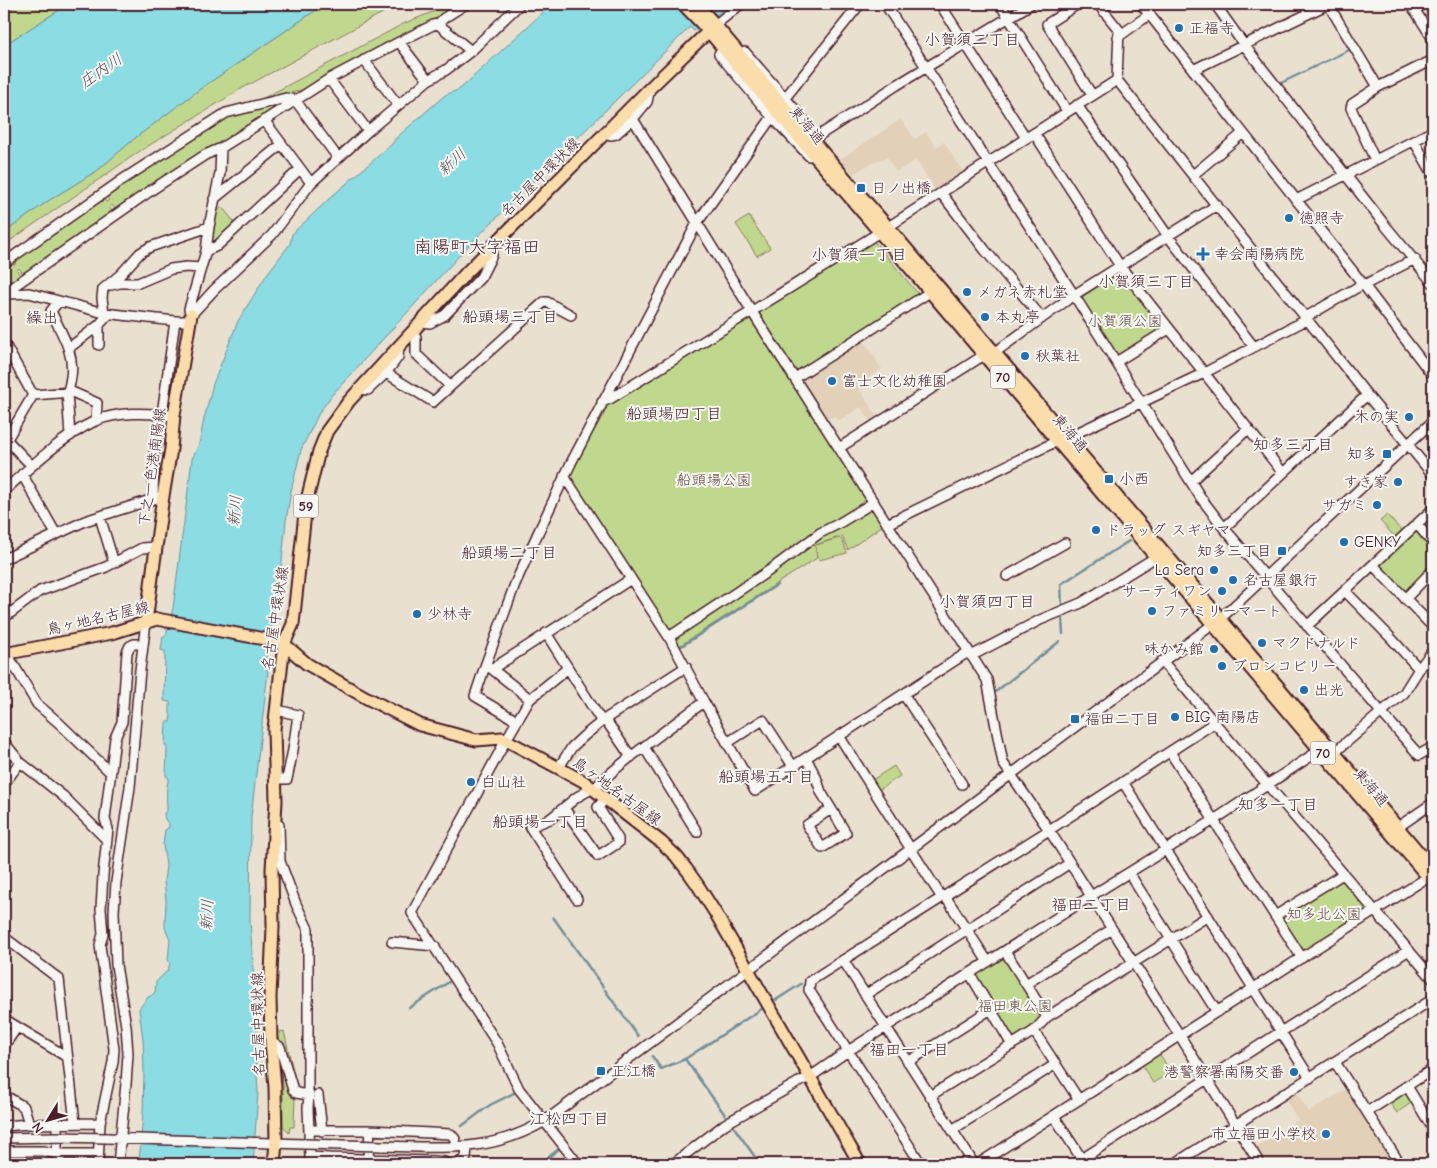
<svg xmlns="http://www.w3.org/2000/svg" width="1437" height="1168" viewBox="0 0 1437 1168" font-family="'Comic Neue','Klee One',sans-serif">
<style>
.built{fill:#e2d0b8}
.green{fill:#c0d88e;stroke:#857c5c}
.water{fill:#8bdce3;stroke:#719099}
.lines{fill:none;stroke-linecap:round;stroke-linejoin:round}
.stream{stroke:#719099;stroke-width:2.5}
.minor-casing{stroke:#4a1f2b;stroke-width:12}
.major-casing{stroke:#4a1f2b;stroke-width:15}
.minor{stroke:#f6f6f2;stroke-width:9}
.major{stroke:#faddab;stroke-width:11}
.minor-bridge-casing{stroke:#4a1f2b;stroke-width:12;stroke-linecap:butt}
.minor-bridge{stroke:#f6f6f2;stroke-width:9}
.poi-dot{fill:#1f6fb2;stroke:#f6f6f2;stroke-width:2}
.labels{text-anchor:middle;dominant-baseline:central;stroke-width:4;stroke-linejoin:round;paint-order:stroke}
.shield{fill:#f6f6f2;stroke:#7e6067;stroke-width:1}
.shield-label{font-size:14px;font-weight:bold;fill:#4a1f2b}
.poi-label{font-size:15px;fill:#4a1f2b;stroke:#f6f6f2;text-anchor:start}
.street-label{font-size:15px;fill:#4a1f2b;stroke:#f6f6f2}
.park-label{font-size:15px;fill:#684d44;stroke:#f6f6f2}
.neighbourhood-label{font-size:16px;fill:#4a1f2b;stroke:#f6f6f2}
.water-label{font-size:16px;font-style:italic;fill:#5a4e59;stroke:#f6f6f2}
.quarter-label{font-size:18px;fill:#4a1f2b;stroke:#f6f6f2}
</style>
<rect width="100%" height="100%" fill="#eae0d0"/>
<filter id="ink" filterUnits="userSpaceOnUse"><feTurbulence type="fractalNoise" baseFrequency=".02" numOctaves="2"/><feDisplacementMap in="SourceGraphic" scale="10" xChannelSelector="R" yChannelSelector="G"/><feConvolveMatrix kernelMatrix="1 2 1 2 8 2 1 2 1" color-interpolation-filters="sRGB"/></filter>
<g filter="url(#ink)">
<path class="built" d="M901 119 915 139 926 132 936 147 944 142 964 173 936 191 916 160 896 172 887 157 876 161 853 174 840 159Z
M862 338 882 369 857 385 879 420 872 424 861 407 838 421 834 416 826 420 799 378Z
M1346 1089 1393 1164H1266L1255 1148 1298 1120 1286 1100 1297 1093 1309 1112Z"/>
<path class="green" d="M4 4H69L4 45Z
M325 4H399L241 89 140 151 4 245V233L48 201 98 170 134 139 200 89Z
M449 4H458L439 15 437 19 428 22 334 72 311 86 299 91 256 102 405 23 435 11Z
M285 102 268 114 239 129 220 144 116 210 112 205 109 207 113 212 24 275 19 268 17 270 21 277 4 289V267L11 262 14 265 16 264 13 260 103 198 106 202 109 200 106 196 159 160 229 117Z
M222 207 236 224 216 242 211 240 215 213Z
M749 216 770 248 757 256 736 224Z
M873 240 920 296 797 374 883 525 848 550 842 536 816 545 839 538 842 540 847 553 819 560 815 545 817 558 679 646 570 477 569 474 600 418H602L609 403Z
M1118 274 1122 275 1163 327 1162 330 1119 356H1116L1081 300 1082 297Z
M1387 515 1403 532 1396 538 1380 521Z
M1415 532H1419L1433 551V566L1407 593H1404L1380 568V563Z
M894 766 900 776 879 790 872 780Z
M1340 881H1343L1366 908V911L1304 950 1300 949 1282 920 1283 917Z
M1003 957 1007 959 1042 1015V1019L1033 1026 1015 1038 1013 1037 976 976V974Z
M284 1031 294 1075 295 1086 279 1040 280 1032Z
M1159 1053 1171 1072 1153 1083 1141 1064Z
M279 1058 295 1095 294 1127H290L289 1133 283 1126V1085Z
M1403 1093 1407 1094 1412 1102 1397 1113 1389 1102Z"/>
<path class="water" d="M69 4H325L200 89 134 139 98 170 48 201 4 233V45Z
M552 4H722L721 5 724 9 694 31 690 27 468 246 332 395 319 413 301 450 291 491 286 521 278 601H270L272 644C266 650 265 665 268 672L251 817 250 919 257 1034 255 1035 258 1093 253 1164H139L143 1113 144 1073 143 1040 139 1009 148 997 151 996 155 992 156 982 168 970 170 963 168 960 170 939 165 928V920L166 901 164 881 166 866 163 845 165 830 169 827V824C166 822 164 818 164 813L167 811C167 800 165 789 169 778L166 776 167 748 165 745 166 722H170L171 715 170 714V702L164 701 165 651 161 650 163 636H166L173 608 192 459 199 444 204 419 213 384 238 321 267 274 290 244 292 234 331 197 392 144 396 138 445 95 460 89Z"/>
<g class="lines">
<path class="stream" d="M1279 84 1349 50
M1062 606 1061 584 1129 541
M1062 617 1063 634
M680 647 777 585
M994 693 1060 641
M553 917 603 987
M605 990 638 1036
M776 1000 801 984
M409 1008 452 980
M652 1056 661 1069 685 1059 763 1008
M685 1059 728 1119
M731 1123 760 1164
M462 1126 490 1105 516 1092
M540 1164 560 1148"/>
<defs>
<path id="minor" d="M885 4 1074 295 1201 498 1224 528 1381 712 1419 755 1433 747
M940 4 1026 138
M1000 4 1067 111
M1078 4 1047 24 1092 95
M1098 4 1119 30 1117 80 1367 395 1433 475
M1141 4 1363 284 1433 376
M1215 4 1244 45 1384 224 1433 283
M1328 4 1378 87 1352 104 1351 108 1375 160
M1411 4 1433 39
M1414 10 1424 4
M438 24 444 18 466 4
M715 25 741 4
M1118 37 1150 14
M399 42 428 80
M745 52 805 121 812 140 897 85 1031 4
M720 53 719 54 772 117 809 156
M364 60 398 105
M1193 70 1328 4
M329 79 368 131
M1378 87 1433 60
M650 88 647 102 633 119 756 318 987 680 1003 763 1049 830 1180 1036 1260 1164
M785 98 860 4
M1077 105 1168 236 1254 347
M264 120 311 183
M605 133 611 135 616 134 633 119
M1034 133 1120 266 1283 473
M1414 141 1433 174
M1193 175 1243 133
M941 193 985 250 1042 318
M214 199 282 144
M1296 200 1433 131
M206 251 217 246 300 169
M4 263 125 178 226 113 286 98 295 100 338 158
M111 285 120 283H138L171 269 186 267 201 268
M1364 285 1415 259
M4 293 153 189 205 155 221 148 329 79 399 42 433 25 438 24 471 51
M4 296 9 294 29 293 104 313 175 321H189
M59 301 51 311C61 333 75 352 71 377 70 382 70 387 67 392L70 436
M104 313 102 298 103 289 121 274 140 253 150 247 209 227
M191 315 214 290 272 235 311 183 368 131 428 80 446 70 471 51 520 4
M191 315 189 309 206 251 209 227 220 173 221 148
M1306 317 1363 284
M421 322 430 323 445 315 481 277 492 255 489 251
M99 325V345
M413 331 416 337V354L450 386
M4 343 33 395
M69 348 99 325 109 314
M994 353 1074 295 1217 205
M1116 362 1169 329
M386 373 398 357 399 346
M795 378 930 292
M360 389 368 390 386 373 433 402 544 302H547L571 315
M602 402 610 399 888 227 1117 80
M162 414 175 321
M4 437 31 465
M7 439 33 395 72 392 97 403 96 421
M839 448 984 355
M22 474 56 534
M564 476 669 637 704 702 755 791 968 652
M1191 481 1248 429
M4 491C29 468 63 436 95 421 118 411 149 413 174 415
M153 499 154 456 160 414
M100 517 114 563
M887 524 1057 441 1066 438 1204 373 1308 319
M1417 524 1433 544
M1224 528 1367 395
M4 559 85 521 163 496
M1373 565 1433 627
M1007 576 1065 543
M1345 591 1390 637 1419 669
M1405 599 1433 570
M4 618 40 591 106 567 142 548 156 547
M1307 626 1433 509
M546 633 602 722
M669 637 770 570 820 533 838 524 874 502
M4 646 6 652 37 704 59 723 110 772
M971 656 1040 620 1081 603 1156 557
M1162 661 1433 979
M488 666 530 699
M568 668 530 699 506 740 412 913 497 1043 519 1089 578 1164
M492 669 631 579
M904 695 962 784
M605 719 631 757
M517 721 475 696 484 669 515 584 538 533 571 463 697 223 772 117
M839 736 942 898
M4 742 20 762 63 796 107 840
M727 743 763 720 793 766
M644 747 697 832
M1170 752 1302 958
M1335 752 1404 693 1419 669 1433 650
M806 758 816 777 821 792 846 833 822 848 807 825 831 809
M559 767 572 747 585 735 605 719 686 667
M276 779H287L293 750 298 715 277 710
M1123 782 1310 1078
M4 784 20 762
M594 789C608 774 625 761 641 749 662 733 683 717 704 702
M564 808 598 856 618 843V839L598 807 606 798
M277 825H279L280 861 296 904 308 929V1095
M1398 827 1433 803
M1129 873 1217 1012
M945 896 988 962
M577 899 530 827 550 819 577 797 593 788
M1275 916 1343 874
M4 937 59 979 75 1123
M392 942 435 946
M1005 951 1047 1017
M843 960 974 1164
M970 974 1012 1045
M1026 984 1112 929
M865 995 1070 863
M4 1019 67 1057
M1034 1031 1079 1100
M271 1041 280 1047 293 1090 296 1093 309 1095 308 1108 310 1157
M4 1046 17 1027
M908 1062 991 1009
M1335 1062 1400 1164
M1407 1086 1433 1129
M4 1095 24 1107 29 1124 100 1123 98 1164
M318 1095 322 1131
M930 1096 1034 1031 1047 1017 1208 916
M1367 1112 1433 1069
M1054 1116 1085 1164
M100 1123 113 1062 114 1049 100 945 103 934 101 909 103 875 108 829 105 819 115 738 122 722 127 652 130 646 134 644H143
M4 1126 29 1124
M309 1130H370L451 1134 455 1139V1147
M952 1130 1056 1064
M106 1138 305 1144
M381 1146C444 1147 488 1154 545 1121L1220 619 1433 421
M4 1151H44L57 1154H98
M57 1154V1123
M4 1158 13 1164
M329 1158 432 1161 444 1162 446 1164
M368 1159 370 1130
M56 1164 63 1154
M118 1164 126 1084 128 1054 126 1026 116 965 114 912 116 882 130 787 140 670 146 622
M309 1164 310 1157 329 1158 330 1164
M457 1164 466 1158 467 1147
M673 1164 725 1124 799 1082 810 1077 848 1051 1091 896 1214 820 1320 750
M921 1164 809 990 810 981 1049 830 1214 723
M978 1164 1428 877
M1074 1164 1409 950
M1174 1164 1433 999"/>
<path id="major" d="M683 4 705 27 1433 883
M696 4 711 20 812 140 888 227 1433 869
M146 622 163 496 171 449 174 415 191 315
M4 654 112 633 157 619 275 641 284 644 307 664 365 697 420 725 476 740 502 738 506 740 583 781 661 842 676 856 687 870 697 884 716 914 860 1164
M274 1164 276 1143 275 1087 271 1041 270 997 273 927 272 869 276 801 274 729 284 644 293 624 306 504 319 451 327 431 349 401 467 272 650 88 715 25"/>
</defs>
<use href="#minor" class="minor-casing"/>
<use href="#major" class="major-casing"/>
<use href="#minor" class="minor"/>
<use href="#major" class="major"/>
<defs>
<path id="minor-bridge" d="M4 1138 56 1137 106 1138
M305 1144 381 1146"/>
</defs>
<use href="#minor-bridge" class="minor-bridge-casing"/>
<use href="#minor-bridge" class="minor-bridge"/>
</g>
</g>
<g class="poi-dot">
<circle cx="1179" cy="28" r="5"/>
<rect x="856" y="183" width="10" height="10" rx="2.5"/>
<circle cx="1289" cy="218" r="5"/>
<path d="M1200.5 246.5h5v5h5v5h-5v5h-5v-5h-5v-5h5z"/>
<circle cx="967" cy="292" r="5"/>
<circle cx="985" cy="317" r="5"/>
<circle cx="1025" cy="356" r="5"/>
<circle cx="832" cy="381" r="5"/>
<circle cx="1409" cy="417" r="5"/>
<rect x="1382" y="449" width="10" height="10" rx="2.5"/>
<rect x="1104" y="474" width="10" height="10" rx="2.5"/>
<circle cx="1398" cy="482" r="5"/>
<circle cx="1377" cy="505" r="5"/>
<circle cx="1096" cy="530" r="5"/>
<circle cx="1344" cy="542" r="5"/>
<rect x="1277" y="546" width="10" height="10" rx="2.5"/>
<circle cx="1214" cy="570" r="5"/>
<circle cx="1233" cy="580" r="5"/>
<circle cx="1222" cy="591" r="5"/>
<circle cx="1152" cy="611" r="5"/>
<circle cx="417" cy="614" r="5"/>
<circle cx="1262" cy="643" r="5"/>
<circle cx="1214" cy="649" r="5"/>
<circle cx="1222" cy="666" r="5"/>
<circle cx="1304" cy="690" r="5"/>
<circle cx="1175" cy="717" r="5"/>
<rect x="1070" y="714" width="10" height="10" rx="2.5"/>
<circle cx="471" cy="782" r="5"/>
<rect x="596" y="1066" width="10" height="10" rx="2.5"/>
<circle cx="1294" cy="1072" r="5"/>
<circle cx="1326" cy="1134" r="5"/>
</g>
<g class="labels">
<g class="shield">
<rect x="990.5" y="365.5" width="25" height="23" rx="4"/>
<rect x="293.5" y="494.5" width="25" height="23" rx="4"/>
<rect x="1310.5" y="741.5" width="25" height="23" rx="4"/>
</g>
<g class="shield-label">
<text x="1003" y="377">70</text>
<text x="306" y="506">59</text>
<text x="1323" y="753">70</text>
</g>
<g class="poi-label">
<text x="1189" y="28">正福寺</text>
<text x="871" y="188">日ノ出橋</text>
<text x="1299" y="218">徳照寺</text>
<text x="1214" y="254">幸会南陽病院</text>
<text x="977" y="292">メガネ赤札堂</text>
<text x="995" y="317">本丸亭</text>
<text x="1035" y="356">秋葉社</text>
<text x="842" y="381">富士文化幼稚園</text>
<text x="1399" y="417" text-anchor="end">木の実</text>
<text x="1377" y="454" text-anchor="end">知多</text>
<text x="1119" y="479">小西</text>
<text x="1388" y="482" text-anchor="end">すき家</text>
<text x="1367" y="505" text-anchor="end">サガミ</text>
<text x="1106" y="530">ドラッグ スギヤマ</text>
<text x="1354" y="542">GENKY</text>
<text x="1272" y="551" text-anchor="end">知多三丁目</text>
<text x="1204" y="570" text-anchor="end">La Sera</text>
<text x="1243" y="580">名古屋銀行</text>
<text x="1212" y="591" text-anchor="end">サーティワン</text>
<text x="1162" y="611">ファミリーマート</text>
<text x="427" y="614">少林寺</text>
<text x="1272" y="643">マクドナルド</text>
<text x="1204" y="649" text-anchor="end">味かみ館</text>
<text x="1232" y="666">ブロンコビリー</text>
<text x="1314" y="690">出光</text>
<text x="1185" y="717">BIG 南陽店</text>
<text x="1085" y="719">福田二丁目</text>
<text x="481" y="782">白山社</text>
<text x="611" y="1071">正江橋</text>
<text x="1284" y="1072" text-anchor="end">港警察署南陽交番</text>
<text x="1316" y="1134" text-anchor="end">市立福田小学校</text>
</g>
<g class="street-label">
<text transform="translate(807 125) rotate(50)">東海通</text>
<text transform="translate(540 177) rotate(-45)">名古屋中環状線</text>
<text transform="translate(1070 433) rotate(50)">東海通</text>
<text transform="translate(152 467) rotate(-82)">下之一色港南陽線</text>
<text transform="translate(98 618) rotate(-13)">鳥ヶ地名古屋線</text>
<text transform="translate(275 618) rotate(-81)">名古屋中環状線</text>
<text transform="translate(1371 787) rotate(50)">東海通</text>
<text transform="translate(617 791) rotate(36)">鳥ヶ地名古屋線</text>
<text transform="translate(258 1024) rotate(-91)">名古屋中環状線</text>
</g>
<g class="park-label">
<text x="1125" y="321">小賀須公園</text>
<text x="714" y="480">船頭場公園</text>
<text x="1324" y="914">知多北公園</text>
<text x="1015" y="1006">福田東公園</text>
</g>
<g class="neighbourhood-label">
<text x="972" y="40">小賀須二丁目</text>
<text x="859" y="255">小賀須一丁目</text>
<text x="1146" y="282">小賀須三丁目</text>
<text x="510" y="317">船頭場三丁目</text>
<text x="42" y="318">繰出</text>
<text x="674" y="414">船頭場四丁目</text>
<text x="1293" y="445">知多三丁目</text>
<text x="509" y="553">船頭場二丁目</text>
<text x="987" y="602">小賀須四丁目</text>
<text x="766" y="777">船頭場五丁目</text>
<text x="1278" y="805">知多一丁目</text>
<text x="540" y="822">船頭場一丁目</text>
<text x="1091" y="905">福田二丁目</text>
<text x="909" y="1050">福田一丁目</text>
<text x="569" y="1119">江松四丁目</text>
</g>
<g class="water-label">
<text transform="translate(101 71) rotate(-35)">庄内川</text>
<text transform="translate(452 162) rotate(-43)">新川</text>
<text transform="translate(235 511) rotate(-85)">新川</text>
<text transform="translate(207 915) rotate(-87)">新川</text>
</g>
<g class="quarter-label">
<text x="477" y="247">南陽町大字福田</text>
</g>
</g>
<rect width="1437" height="1168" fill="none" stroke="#f6f6f2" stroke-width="20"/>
<rect x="10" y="10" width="1417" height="1148" fill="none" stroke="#4a1f2b" stroke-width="2" filter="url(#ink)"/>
<g transform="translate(48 1120) rotate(233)" stroke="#f6f6f2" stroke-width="4" paint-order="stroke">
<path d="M0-4L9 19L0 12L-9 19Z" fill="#4a1f2b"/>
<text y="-8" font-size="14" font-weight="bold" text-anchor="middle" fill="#4a1f2b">N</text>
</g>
</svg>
